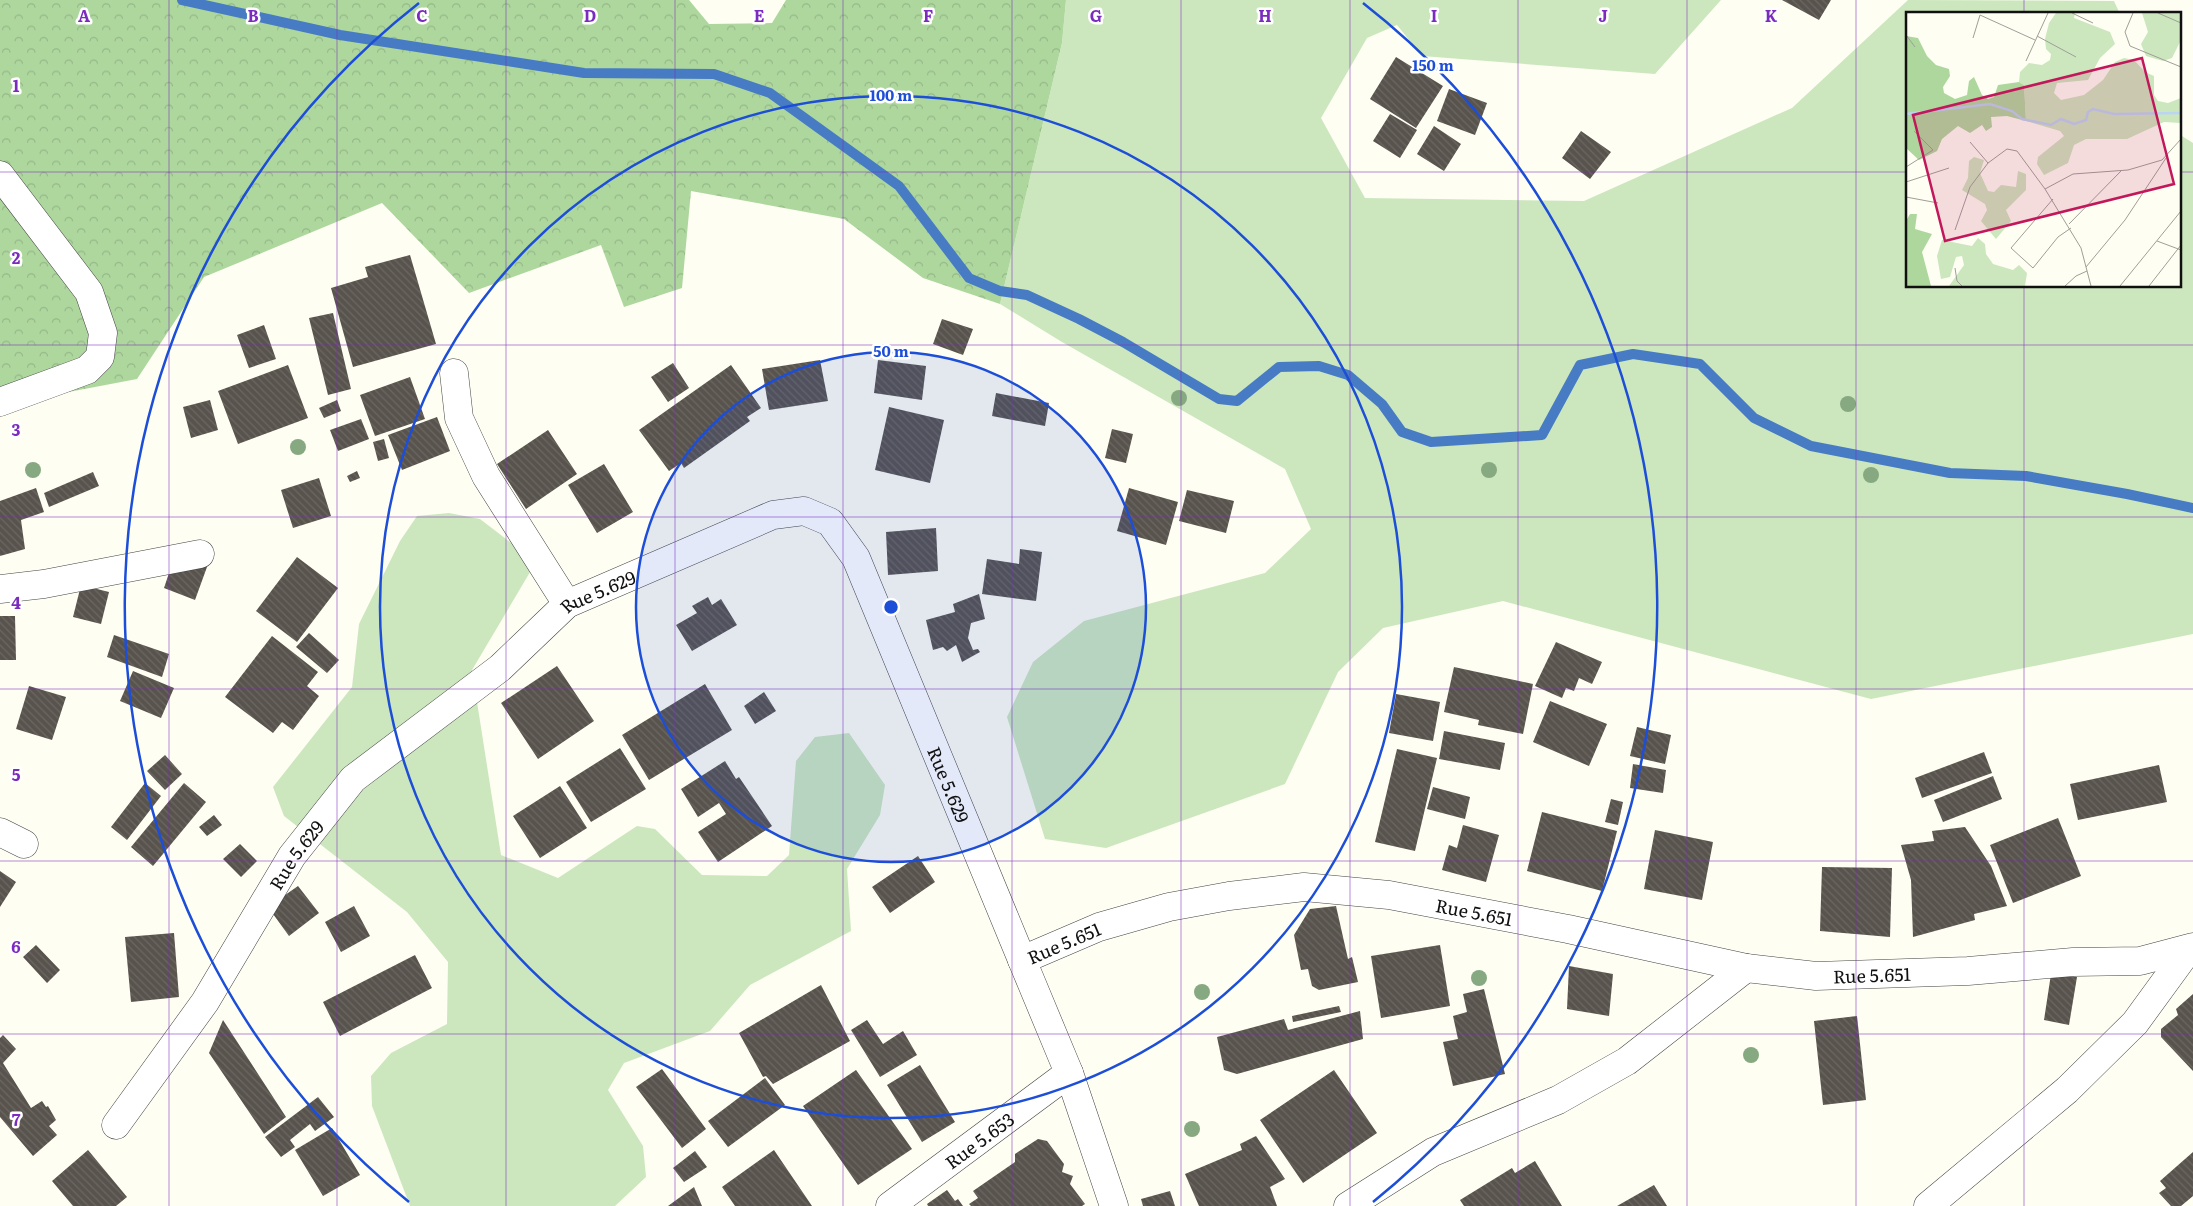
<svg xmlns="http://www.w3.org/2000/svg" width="2193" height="1206" viewBox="0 0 2193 1206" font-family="Literata,serif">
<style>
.grass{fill:#cce7be}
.forest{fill:url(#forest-crowns)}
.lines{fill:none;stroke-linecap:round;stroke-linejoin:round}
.stream{stroke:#477cc4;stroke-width:10}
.building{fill:url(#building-back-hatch)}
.street-casing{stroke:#434343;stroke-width:29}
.street{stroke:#fff;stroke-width:28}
.tree{fill:#87a981}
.grid{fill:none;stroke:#7b2cbf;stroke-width:1;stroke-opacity:0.55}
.ring{fill:none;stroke:#1d4ed8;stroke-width:2.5}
.labels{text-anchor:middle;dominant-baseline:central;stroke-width:5;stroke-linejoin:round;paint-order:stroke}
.street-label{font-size:18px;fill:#101010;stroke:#fff}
.inset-river{fill:none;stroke:#bbd4f2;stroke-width:2.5}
.inset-road{fill:none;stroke:#9f9f98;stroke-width:1}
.view{fill:#c2185b;fill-opacity:0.15;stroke:#c2185b;stroke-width:2.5}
.inset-edge{fill:none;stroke:#101010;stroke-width:2.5}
.grid-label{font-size:16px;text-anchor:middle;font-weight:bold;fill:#7b2cbf;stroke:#fff;stroke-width:5;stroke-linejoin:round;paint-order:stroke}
.centre{fill:#1d4ed8;stroke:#fff;stroke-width:2.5}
.ring-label{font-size:15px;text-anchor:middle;font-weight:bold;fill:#1d4ed8;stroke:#fff;stroke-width:5;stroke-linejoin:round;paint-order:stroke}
</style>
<defs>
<pattern id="forest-crowns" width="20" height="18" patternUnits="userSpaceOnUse" patternTransform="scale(1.25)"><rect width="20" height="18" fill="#aed79e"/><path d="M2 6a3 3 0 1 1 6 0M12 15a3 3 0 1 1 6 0" fill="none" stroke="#95b887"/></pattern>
<pattern id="building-back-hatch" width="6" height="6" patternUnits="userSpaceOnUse" patternTransform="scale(1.25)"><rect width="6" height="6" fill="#58534d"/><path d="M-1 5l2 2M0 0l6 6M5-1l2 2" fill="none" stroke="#6b6762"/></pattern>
</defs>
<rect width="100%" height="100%" fill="#fefef3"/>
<path class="grass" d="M1066 0H1721L1655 74 1422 56 1397 25 1367 38 1321 118 1365 198 1584 201 1792 108 1908 0 2114 1 2120 14H1907V286H2179V132L2182 136 2193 143V634L1871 699 1503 601 1383 628 1338 672 1285 784 1106 848 1045 839 1007 717 1033 662 1084 621 1265 573 1311 529 1285 469 1062 342 1000 304 1062 43Z
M449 513 480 519 536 562 472 670 501 855 558 878 637 826 655 829 702 875 767 876 789 855 796 761 815 737 849 733 885 785 880 815 847 869 851 931 750 985 710 1031 624 1063 608 1090 643 1146 646 1177 615 1206H410L372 1106 371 1076 391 1053 447 1024 448 962 407 912 284 816 273 787 352 687 359 624 400 541 417 516Z"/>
<path class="forest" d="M0 0H689L709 24 772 23 786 0H1066L1062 43 1000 304 923 278 844 219 691 191 682 288 624 307 601 245 469 293 382 203 204 277 137 379 0 405Z"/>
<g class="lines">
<path class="stream" d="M182 0 340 35 584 73 714 74 770 93 899 186 969 278 1000 291 1027 295 1079 319 1123 342 1219 399 1237 401 1279 367 1319 366 1348 375 1382 404 1402 432 1431 442 1542 435 1580 365 1633 354 1700 364 1754 418 1811 446 1950 473 2026 476 2127 494 2193 508"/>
</g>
<path class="building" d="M1782 0H1831L1819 20Z
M1396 57 1443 86 1416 128 1370 99Z
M1449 89 1487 103 1475 135 1437 121Z
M1390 114 1417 130 1400 158 1373 141Z
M1434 126 1461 144 1444 171 1417 154Z
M1581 131 1611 152 1590 179 1562 158Z
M410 255 436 344 353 367 331 288 368 277 365 267Z
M333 313 351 389 328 395 309 318Z
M942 319 973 329 963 355 933 344Z
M264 325 276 359 249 368 237 335Z
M820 360 828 401 769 410 762 369Z
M878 360 926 366 922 400 874 393Z
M673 363 689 388 668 402 651 377Z
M288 365 308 418 238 444 218 391Z
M731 365 761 408 747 417 750 421 684 468 681 463 669 471 639 430Z
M410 377 425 419 375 436 360 395Z
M996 393 1049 403 1045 426 992 416Z
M210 400 218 430 191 438 183 407Z
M337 400 341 411 324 418 319 408Z
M889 407 944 420 930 483 875 470Z
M437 417 450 451 402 470 388 435Z
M361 419 369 439 338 451 330 430Z
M1112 429 1133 434 1126 463 1105 458Z
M548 430 577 474 526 509 497 464Z
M384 439 389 458 378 461 373 442Z
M604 464 633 512 597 533 568 485Z
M357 471 360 478 350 482 347 476Z
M93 472 99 486 49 507 44 493Z
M319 478 331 516 293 528 281 490Z
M36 488 44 512 21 520 25 549 0 556V501Z
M1129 488 1178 502 1166 545 1117 531Z
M1187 490 1234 501 1226 533 1179 521Z
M936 528 938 571 888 575 886 532Z
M1020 549 1042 552 1036 601 982 594 987 559 1019 564Z
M297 557 338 588 297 642 256 611Z
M187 560 207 567 195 600 164 588 171 567Z
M81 585 109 592 101 624 73 617Z
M979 594 985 619 971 623 968 638 973 650 978 649 980 652 962 662 956 645 947 651 943 647 933 650 926 620 955 612 953 604Z
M708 597 712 605 721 599 737 625 692 651 676 625 697 613 692 606Z
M0 616H15L16 660H0Z
M309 633 339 660 327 673 296 647Z
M114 635 169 654 162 677 107 657Z
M272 636 318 672 307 686 319 696 293 730 282 722 273 733 225 697Z
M1556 642 1602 662 1592 684 1579 678 1574 691 1566 688 1562 698 1535 686Z
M557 666 594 721 538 759 501 703Z
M1454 667 1533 684 1523 734 1478 725 1479 720 1444 712Z
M133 671 174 688 161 718 120 701Z
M705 684 732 730 649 780 622 735Z
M29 686 66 697 52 740 16 729Z
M764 692 776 711 755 724 744 706Z
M1396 694 1440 702 1433 741 1389 733Z
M1550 701 1607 724 1589 766 1533 742Z
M1637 727 1671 735 1665 764 1630 756Z
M1444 731 1505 743 1500 770 1439 759Z
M620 748 646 789 591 822 566 782Z
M1397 749 1437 758 1415 851 1375 842Z
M1984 752 1992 773 1922 798 1915 778Z
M165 755 182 774 165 790 147 771Z
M725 761 736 779 739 777 772 826 718 862 698 832 726 814 719 803 698 817 681 789Z
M1633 764 1666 770 1663 793 1630 788Z
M2159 765 2167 802 2078 820 2070 784Z
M1993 776 2002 799 1943 822 1934 800Z
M145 783 161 796 127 840 111 827Z
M184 783 206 802 153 866 131 847Z
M560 786 587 828 540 858 513 816Z
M1433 787 1470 797 1465 819 1427 809Z
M1611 799 1623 802 1618 825 1605 822Z
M1542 812 1617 831 1602 891 1527 871Z
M214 815 222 825 207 836 199 827Z
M2058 818 2081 876 2013 903 1990 845Z
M1463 825 1499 835 1486 882 1442 870 1449 845 1457 848Z
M1965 827 1991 866 2007 906 1974 914 1975 920 1913 937 1911 880 1901 845 1934 841 1932 831Z
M1655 830 1713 842 1702 900 1644 889Z
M240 844 257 861 241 877 223 859Z
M918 856 935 882 890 913 872 887Z
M1822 867 1892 868 1890 937 1820 931Z
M0 871 16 882 0 907Z
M298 886 319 913 289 936 268 907Z
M354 906 370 936 341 952 325 922Z
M1336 906 1348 959 1352 957 1358 982 1319 990 1312 986 1308 969 1301 970 1294 935 1310 909Z
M174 933 179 997 131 1002 125 937Z
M36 945 60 970 47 983 23 957Z
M1440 945 1450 1006 1381 1018 1371 956Z
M415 955 432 988 340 1036 323 1002Z
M1569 966 1613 974 1609 1016 1567 1009Z
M2051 974 2077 977 2069 1025 2044 1020Z
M821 985 850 1041 773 1084 766 1076 763 1077 739 1033Z
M1484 989 1505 1074 1453 1086 1443 1042 1458 1039 1453 1016 1467 1012 1463 994Z
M2193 994V1071L2161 1037V1029L2178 1015 2176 1009Z
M1339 1006 1341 1012 1293 1022 1292 1016Z
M1360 1011 1363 1039 1237 1074 1224 1070 1217 1037 1284 1019 1288 1030Z
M1857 1016 1866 1100 1823 1105 1814 1021Z
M223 1020 286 1117 264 1134 209 1053Z
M867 1020 883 1044 903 1031 917 1055 880 1077 851 1030Z
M3 1035 16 1049 3 1063 31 1108 42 1101 46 1107 48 1106 56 1120 49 1126 57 1135 33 1156 0 1117V1038Z
M920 1065 955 1122 922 1142 887 1085Z
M662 1069 706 1129 682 1148 636 1087Z
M856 1070 912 1149 858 1185 803 1106Z
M1334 1070 1377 1133 1303 1183 1260 1120Z
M765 1078 785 1105 728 1147 708 1121Z
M318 1097 334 1117 315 1131 310 1124 290 1140 295 1147 281 1157 265 1137Z
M332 1128 360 1175 323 1196 295 1150Z
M1256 1136 1285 1179 1270 1187 1277 1206H1199L1185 1174 1242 1150 1240 1144Z
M1038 1139 1047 1141 1064 1164 1062 1172 1073 1176 1070 1184 1085 1204 1082 1206H971L969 1204 978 1198 973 1191 1015 1162V1154Z
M88 1150 127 1197 116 1206H73L52 1181Z
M774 1150 812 1206H735L722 1187Z
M695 1151 707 1167 684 1182 673 1168Z
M2193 1152V1196L2181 1206H2171L2159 1193 2166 1188 2160 1181Z
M1535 1161 1562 1206H1464L1460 1200 1512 1168 1515 1173Z
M1654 1185 1667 1206H1617Z
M694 1187 702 1206H668Z
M947 1190 955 1201 958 1199 963 1206H928L927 1204Z
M1170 1191 1175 1206H1143L1141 1199Z"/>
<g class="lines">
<defs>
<g id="street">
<path d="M0 175 89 292 103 333 100 357 87 370 0 402"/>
<path d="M454 373 459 418 486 476 567 604"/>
<path d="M0 589 44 584 200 554"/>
<path d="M0 832 24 844"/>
<path id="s1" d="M116 1125 205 1002 292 856 353 779 500 668 567 604 773 515 804 511 830 522 856 558 1022 960"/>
<path id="s2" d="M890 1206 1069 1073"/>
<path id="s3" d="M1114 1206 1069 1073 1022 960 1099 927 1169 907 1229 896 1304 887 1389 895 1568 929 1746 968 1816 976 1968 971 2073 962 2140 961 2193 947"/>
<path d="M1348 1206 1433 1152 1558 1100 1627 1061 1746 968"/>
<path d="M1928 1206 2067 1090 2135 1023 2189 949"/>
</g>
</defs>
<use href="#street" class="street-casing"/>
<use href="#street" class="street"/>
</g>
<g class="tree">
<circle cx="1179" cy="398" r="8"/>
<circle cx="1848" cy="404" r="8"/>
<circle cx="298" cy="447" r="8"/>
<circle cx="33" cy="470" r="8"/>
<circle cx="1489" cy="470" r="8"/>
<circle cx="1871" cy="475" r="8"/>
<circle cx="1479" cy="978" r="8"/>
<circle cx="1202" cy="992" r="8"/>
<circle cx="1751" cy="1055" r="8"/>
<circle cx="1192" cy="1129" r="8"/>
</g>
<path class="grid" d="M169 0V1206M337 0V1206M506 0V1206M675 0V1206M843 0V1206M1012 0V1206M1181 0V1206M1350 0V1206M1518 0V1206M1687 0V1206M1856 0V1206M2024 0V14M0 172H1907M2179 172H2193M2024 286V1206M0 345H2193M0 517H2193M0 689H2193M0 861H2193M0 1034H2193"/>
<circle cx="891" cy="607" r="255" fill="#1d4ed8" fill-opacity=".12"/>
<g class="ring">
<circle cx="891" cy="607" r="255"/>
<circle cx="891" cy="607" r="511"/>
<path d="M409 1202A766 766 0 0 1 419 3M1363 3A766 766 0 0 1 1373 1202"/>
</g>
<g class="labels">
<g class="street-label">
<text stroke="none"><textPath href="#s1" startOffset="730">Rue 5.629</textPath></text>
<text stroke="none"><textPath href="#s1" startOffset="1270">Rue 5.629</textPath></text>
<text stroke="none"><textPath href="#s1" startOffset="325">Rue 5.629</textPath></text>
<text stroke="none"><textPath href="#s3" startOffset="728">Rue 5.651</textPath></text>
<text stroke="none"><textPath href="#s3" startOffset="308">Rue 5.651</textPath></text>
<text stroke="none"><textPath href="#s3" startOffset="1132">Rue 5.651</textPath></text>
<text stroke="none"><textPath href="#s2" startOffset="111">Rue 5.653</textPath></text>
</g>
</g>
<g transform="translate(1906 12)">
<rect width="275" height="275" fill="#fefef3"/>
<path d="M150 1H169L168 6 204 20 209 32 194 46 182 68 151 71 148 81 155 88 178 83 197 68 209 50 218 46 228 48 239 60 248 64V83L252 89 262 91 275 86V111L258 110 221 127H180L168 133 162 151 138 163 131 152 132 145 158 124 154 119 120 109 118 73 113 70 114 60 123 51 136 53 144 48 145 42 140 37 139 27 143 11ZM236 1H275V28L266 46 257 49 240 44 235 32 242 20ZM68 145 78 148 74 161 82 179 88 180 95 173 110 175 112 159 120 162V178L100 198 105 209 90 227 75 209 81 198 79 192 56 178 62 166 63 149ZM72 226 79 232 80 242 87 252 107 258 113 253 121 261 119 274H43L58 253 56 244 50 245 44 265 35 267 31 244 36 228 66 234Z" fill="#cce7be"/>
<path d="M0 24 12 26 21 44 30 53 43 57 44 64 37 75 38 81 49 87 61 83 63 69 68 65 76 83 82 87 88 85 92 73 113 70 118 73 120 109 101 104 85 105 86 115 80 119 76 113 64 121 52 114 36 127 31 139 13 148 0 136ZM4 202H11L9 217 26 222 16 240 25 274H0V209Z" fill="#aed79e"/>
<path class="inset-river" d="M0 102 84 92 106 99 116 107 145 113 155 107 168 112 180 108 182 100 187 97 208 102 275 101"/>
<path class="inset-road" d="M166 1 187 11M227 1 219 20 224 34 275 55M252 1 275 11M74 3 129 28M0 23 9 35M131 24 170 45M67 26 74 3M120 49 142 1M64 130 82 151M0 155 27 138 8 119M0 170 43 156M0 185 32 191M147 187 105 236 127 256 152 225 165 216M163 212 215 159M49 218 64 175 82 151 101 137 111 139 139 177M251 229 275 238M180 255 219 208 260 146M49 256 51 269 56 274M159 274 170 264 181 259M185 274 175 236 139 177 167 162 222 158 256 148 275 127M214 274 275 199M243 274 275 233"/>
<path class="view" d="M236 46 268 172 39 229 7 103Z"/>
<rect width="275" height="275" class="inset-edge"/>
</g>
<g class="grid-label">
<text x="84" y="22">A</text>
<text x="253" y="22">B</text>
<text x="422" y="22">C</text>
<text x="590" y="22">D</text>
<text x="759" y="22">E</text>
<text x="928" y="22">F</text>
<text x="1096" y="22">G</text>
<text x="1265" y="22">H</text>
<text x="1434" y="22">I</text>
<text x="1603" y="22">J</text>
<text x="1771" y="22">K</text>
<text x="16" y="92">1</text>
<text x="16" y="264">2</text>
<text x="16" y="436">3</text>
<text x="16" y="609">4</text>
<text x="16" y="781">5</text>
<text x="16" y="953">6</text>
<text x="16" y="1126">7</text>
</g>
<circle cx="891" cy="607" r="8" class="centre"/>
<g class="ring-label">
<text x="1433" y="71">150 m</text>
<text x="891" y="101">100 m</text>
<text x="891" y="357">50 m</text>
</g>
</svg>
